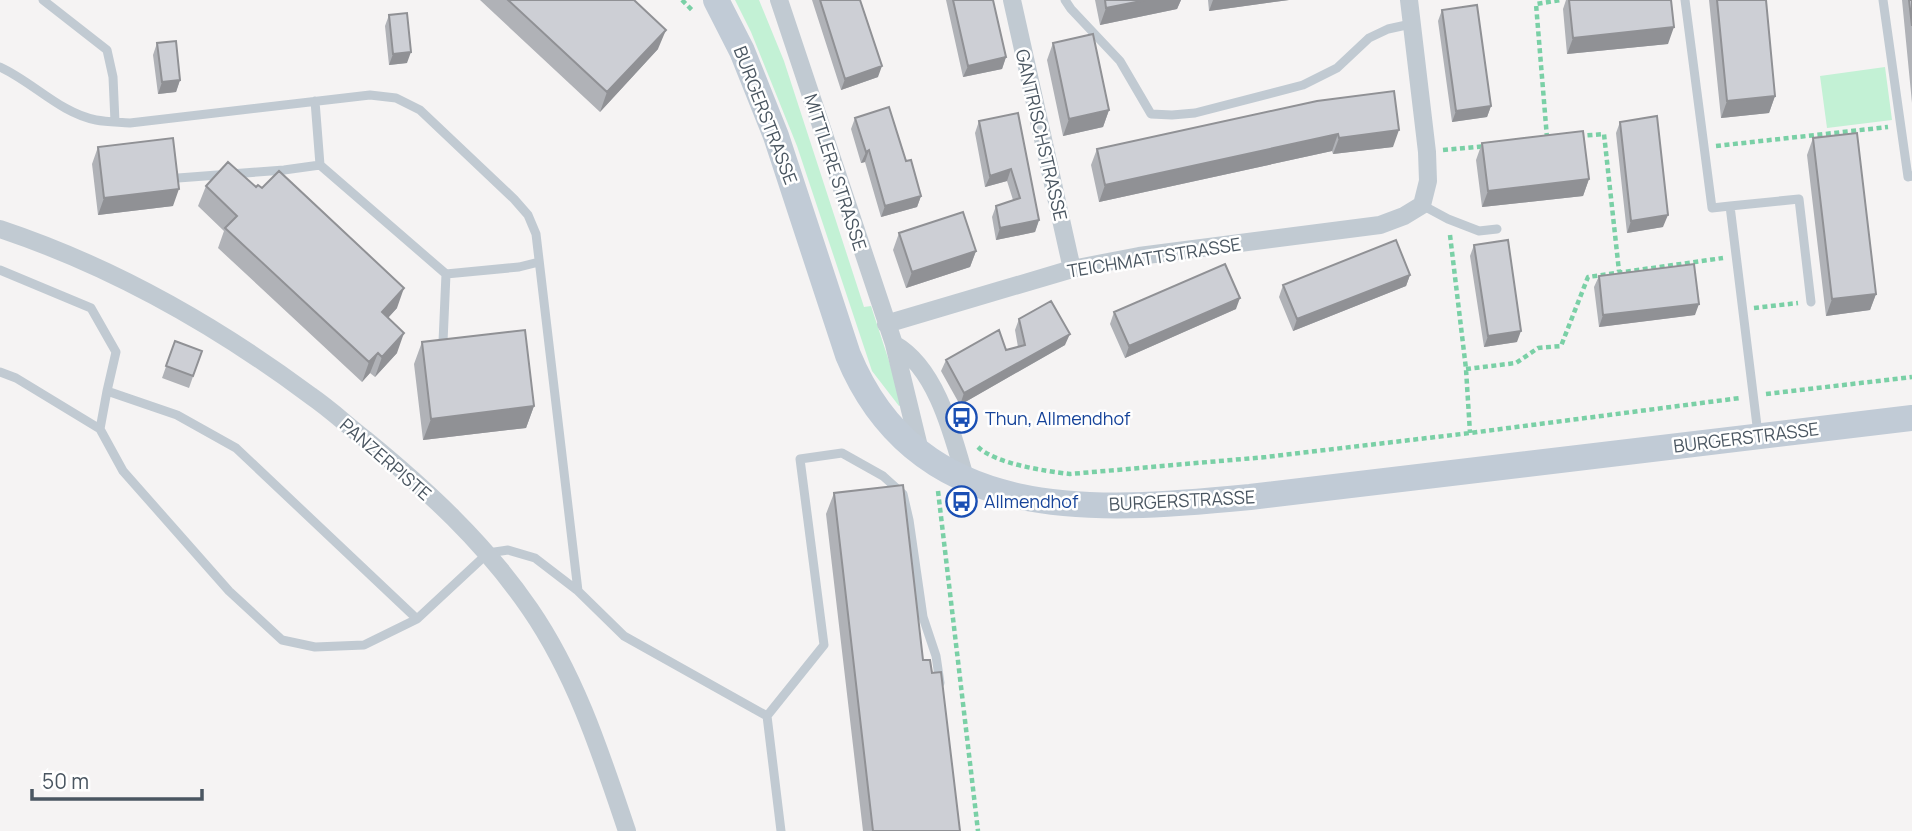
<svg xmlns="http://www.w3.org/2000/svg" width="1912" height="831" viewBox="0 0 1912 831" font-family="Manrope,sans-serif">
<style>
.green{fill:#c3f1d5}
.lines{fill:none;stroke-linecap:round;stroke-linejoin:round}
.path{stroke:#7ad0a6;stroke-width:4.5;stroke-dasharray:5 3.5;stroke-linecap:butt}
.service{stroke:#c1cad2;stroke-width:9}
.minor{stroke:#c1cad2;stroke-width:18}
.secondary{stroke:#c1cbd6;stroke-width:26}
.wall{fill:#b0b2b7}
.shaded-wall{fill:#909195}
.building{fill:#cdcfd5;stroke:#909195;stroke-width:2}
.labels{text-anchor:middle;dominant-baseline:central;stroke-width:5;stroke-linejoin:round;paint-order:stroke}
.street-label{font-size:18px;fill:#4a5661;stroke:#fff}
.transit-label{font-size:18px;fill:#164399;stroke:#fff;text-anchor:start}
</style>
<rect width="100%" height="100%" fill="#f5f3f3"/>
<path class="green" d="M735 0H759L784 61 864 307 871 306 903 404 899 406 872 371 797 146 751 32Z
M1885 67 1892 120 1827 128 1820 76Z"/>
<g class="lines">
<path class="path" d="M682 0 694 12
M1579 136 1604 134 1619 271
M1547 138 1536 4 1561 0
M1716 146 1888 127
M1443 150 1487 146
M1450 235 1466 369 1470 433
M1754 308 1798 303
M1466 369 1516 363 1538 348 1561 346 1588 277 1723 258
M1766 394 1912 377
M978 447C996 464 1045 471 1070 474L1266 457 1470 433 1740 398
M938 491 978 831"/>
<path class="service" d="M43 0 107 50 113 77 115 122
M1065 0 1071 9 1120 61 1151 114 1172 115 1195 113 1303 85 1337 68 1369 38 1388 29 1411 24
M1685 0 1712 208 1730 206 1758 434
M1883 0 1908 177 1912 176
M0 67C33 82 60 113 96 120 107 122 119 122 130 123L370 95 396 98 420 110 514 199 528 215 536 234 578 591
M320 165 446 274 443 342
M178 178 284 170 320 165 315 101
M1422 205 1448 219 1479 231 1497 229
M1730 206 1799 199 1811 302
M0 270 91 308 116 352 107 391 177 415 236 448 417 619 488 553 508 550 535 558 578 591 624 636 767 716 781 831
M446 274 519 267 539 262
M0 372 16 378 100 429
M107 391 100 429 123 471 229 591 282 640 315 647 364 645 417 619
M767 716 824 645 800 459 842 453 883 476 903 494 909 520 923 617 936 656 940 683"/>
<path class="minor" d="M779 0 894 344 920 451
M1012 0 1072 269
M0 229C111 266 217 326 311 396 330 409 347 425 365 439 426 489 485 543 530 609 576 676 601 754 627 831
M886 324 1072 269 1139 256 1380 225 1404 216 1422 205 1428 181 1427 152 1409 0
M894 344C937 368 953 436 966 481"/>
<path class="secondary" d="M716 0 742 51 776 136 848 355C919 527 1095 512 1250 497L1912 418"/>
</g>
<path class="wall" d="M480 0H634L658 49 600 112Z
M812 0H860L878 77 841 90Z
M946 0H993L1006 57 1002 69 963 77Z
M1095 0H1181L1177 9 1100 25Z
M1208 0H1289L1209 11Z
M1566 0H1671L1668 44 1567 54 1563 9Z
M1709 0H1766L1775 96 1769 113 1721 118Z
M1902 0H1912V103Z
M1442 10 1491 106 1487 117 1452 122 1438 21Z
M389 15 407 63 389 65 385 26Z
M157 43 180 80 176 92 158 94 153 55Z
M1053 43 1109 110 1103 127 1063 136 1047 60Z
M1317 101 1393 147 1333 154 1332 151 1099 202 1091 165 1097 149Z
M1018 113 1039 220 1035 232 996 240 992 217 996 206 1013 200 1007 181 985 187 975 133 979 121Z
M855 118 906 161 921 196 917 207 881 217 865 162 861 163 851 129Z
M1620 122 1663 227 1627 233 1616 133Z
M1813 138 1876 294 1870 310 1826 316 1807 155Z
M1482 143 1589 179 1583 196 1482 207 1476 160Z
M98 147 173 206 98 215 92 164Z
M206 186 256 187 397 308 388 318 397 353 375 377 370 373 362 382 218 248 224 231 198 206Z
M899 233 976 251 970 267 906 288 893 250Z
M1474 245 1517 342 1484 347 1470 256Z
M1410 275 1406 286 1293 331 1279 297 1283 285Z
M1599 276 1695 315 1599 327 1594 287Z
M1236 309 1125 358 1110 324 1114 312Z
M1019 319 1065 345 960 405 941 371 946 360 1006 350 1018 347 1015 330Z
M175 341 202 351 189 388 162 378Z
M422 342 534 406 526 428 423 440 414 364Z
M834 493 923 660 932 673 960 831H863L826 514Z"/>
<path class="shaded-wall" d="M1146 0H1181L1177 9 1100 25 1106 8Z
M1213 0H1289L1209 11Z
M1674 27 1668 44 1567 54 1573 38Z
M666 30 658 49 600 112 607 92Z
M411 52 407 63 389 65 393 54Z
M1006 57 1002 69 963 77 968 66Z
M882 66 878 77 841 90 845 79Z
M180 80 176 92 158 94 162 82Z
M1775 96 1769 113 1721 118 1727 101Z
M1491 106 1487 117 1452 122 1456 111Z
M1109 110 1103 127 1063 136 1069 119Z
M1399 130 1393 147 1333 154 1339 138Z
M1338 134 1332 151 1099 202 1105 185Z
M869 150 865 162 861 163 866 152Z
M1011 169 1007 181 985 187 990 176Z
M1589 179 1583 196 1482 207 1488 191Z
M179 189 173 206 98 215 104 198Z
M921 196 917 207 881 217 885 206Z
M1668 215 1663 227 1627 233 1631 221Z
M1039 220 1035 232 996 240 1000 228Z
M976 251 970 267 906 288 912 272Z
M1410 275 1406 286 1293 331 1297 319Z
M404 288 397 308 375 332 382 312Z
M1876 294 1870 310 1826 316 1832 299Z
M1240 298 1236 309 1125 358 1129 346Z
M1699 304 1695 315 1599 327 1603 315Z
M1521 331 1517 342 1484 347 1488 336Z
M404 333 397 353 375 377 382 357Z
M1070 334 1065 345 960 405 964 393Z
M378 353 370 373 362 382 369 362Z
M534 406 526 428 423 440 431 419Z"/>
<path class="building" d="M508 0H634L666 30 607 92Z
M820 0H860L882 66 845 79Z
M953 0H993L1006 57 968 66Z
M1105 0H1146L1106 8Z
M1569 0H1671L1674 27 1573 38Z
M1717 0H1766L1775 96 1727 101Z
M1909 0H1912V26Z
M1477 5 1491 106 1456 111 1442 10Z
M407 13 411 52 393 54 389 15Z
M1093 34 1109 110 1069 119 1053 43Z
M176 41 180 80 162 82 157 43Z
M1394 91 1399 130 1339 138 1338 134 1105 185 1097 149 1317 101Z
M889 107 906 161 911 160 921 196 885 206 869 150 866 152 855 118Z
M1018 113 1039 220 1000 228 996 206 1020 198 1011 169 990 176 979 121Z
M1657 116 1668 215 1631 221 1620 122Z
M1583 131 1589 179 1488 191 1482 143Z
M1857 133 1876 294 1832 299 1813 138Z
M173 138 179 189 104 198 98 147Z
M228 162 256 187 258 185 262 188 279 171 404 288 382 312 404 333 382 357 378 353 369 362 225 228 237 216 206 186Z
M963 212 976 251 912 272 899 233Z
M1396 240 1410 275 1297 319 1283 285Z
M1508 240 1521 331 1488 336 1474 245Z
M1225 264 1240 298 1129 346 1114 312Z
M1694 264 1699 304 1603 315 1599 276Z
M1051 301 1070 334 964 393 946 360 999 330 1006 350 1025 345 1019 319Z
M525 330 534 406 431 419 422 342Z
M175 341 202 351 193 376 166 366Z
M903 485 923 660H930L932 673 941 672 960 831H873L834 493Z"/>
<defs>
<symbol id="bus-ring" viewBox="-11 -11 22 22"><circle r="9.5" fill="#fff" stroke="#1a4fb4" stroke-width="1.5"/><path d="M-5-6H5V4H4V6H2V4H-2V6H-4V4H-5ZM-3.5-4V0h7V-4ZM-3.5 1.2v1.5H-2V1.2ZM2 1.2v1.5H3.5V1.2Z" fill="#1a4fb4"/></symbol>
</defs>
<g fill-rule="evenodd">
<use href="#bus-ring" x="944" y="400" width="35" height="35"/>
<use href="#bus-ring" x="944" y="484" width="35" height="35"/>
</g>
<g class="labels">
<g class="street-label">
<text transform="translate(766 115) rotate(69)">BURGERSTRASSE</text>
<text transform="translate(1042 135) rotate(77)">GANTRISCHSTRASSE</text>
<text transform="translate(836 172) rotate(72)">MITTLERE STRASSE</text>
<text transform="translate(1154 257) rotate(-9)">TEICHMATTSTRASSE</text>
<text transform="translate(1746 437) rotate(-7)">BURGERSTRASSE</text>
<text transform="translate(386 459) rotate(41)">PANZERPISTE</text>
<text transform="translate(1182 500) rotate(-3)">BURGERSTRASSE</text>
</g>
<g class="transit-label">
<text x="985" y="418">Thun, Allmendhof</text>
<text x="984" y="501">Allmendhof</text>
</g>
</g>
<path d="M32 789v10h170v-10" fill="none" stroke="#4a5661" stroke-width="3.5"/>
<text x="42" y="789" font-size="21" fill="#4a5661" stroke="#ffffff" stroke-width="5" paint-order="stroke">50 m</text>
</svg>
